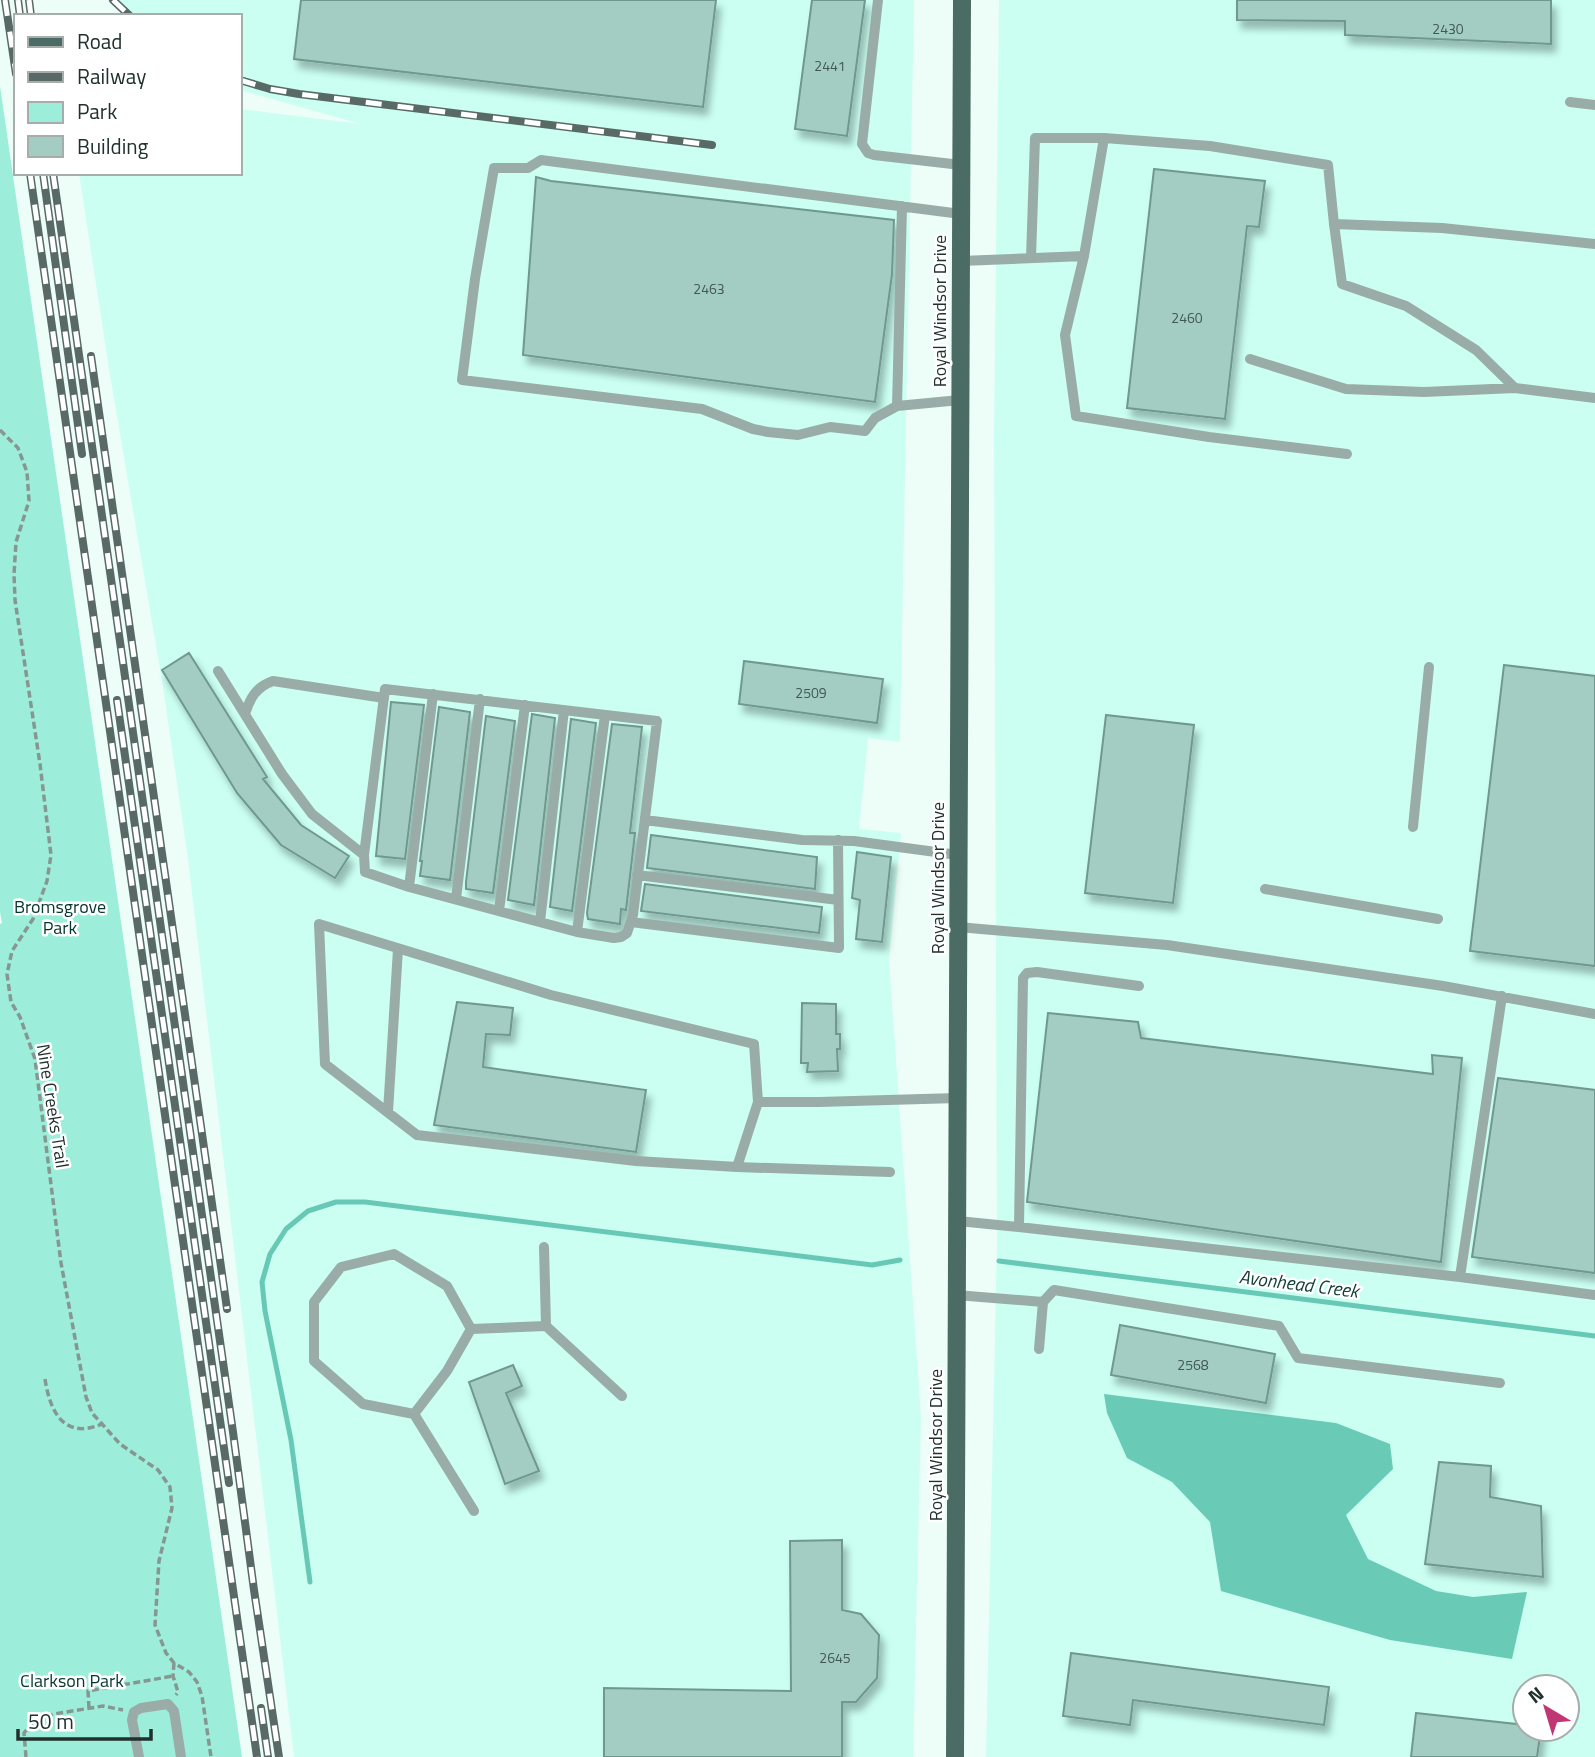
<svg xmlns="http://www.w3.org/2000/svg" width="1595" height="1757" viewBox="0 0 1595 1757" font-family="'Titillium Web',sans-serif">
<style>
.built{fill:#cafff2;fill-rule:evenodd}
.green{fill:#9deddb}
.forest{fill:#69cbb6}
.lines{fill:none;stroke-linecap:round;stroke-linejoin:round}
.stream{stroke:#67c9b5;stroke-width:5}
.building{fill:#a3cdc3;stroke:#70988f;stroke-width:2;filter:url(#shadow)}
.path{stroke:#869792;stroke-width:3.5;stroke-dasharray:7 3.5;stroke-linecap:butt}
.lane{stroke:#9aaca7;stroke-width:10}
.primary{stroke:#4b6c64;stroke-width:18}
.rail-casing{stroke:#596a66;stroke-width:8}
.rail{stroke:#fff;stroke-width:5;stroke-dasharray:16;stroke-linecap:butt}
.labels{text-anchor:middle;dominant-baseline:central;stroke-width:5;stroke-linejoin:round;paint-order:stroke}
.number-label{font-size:14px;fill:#415852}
.street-label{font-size:18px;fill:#20312d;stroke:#fff}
.park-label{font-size:18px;fill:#06362e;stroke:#fff}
.water-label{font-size:19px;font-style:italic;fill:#103e35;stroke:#fff}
</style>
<defs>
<filter id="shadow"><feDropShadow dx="4.5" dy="8" stdDeviation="3.5" flood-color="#0004"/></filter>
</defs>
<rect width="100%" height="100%" fill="#edfef9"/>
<path class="built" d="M111 0H914L900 742 868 738 859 829 901 833 889 960 921 1417 913 1757H294L188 859 163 687 109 369 79 173H240V109L361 124 240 90V16H128Z
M999 0H1595V1757H986L997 1242 994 431ZM1525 1687H1567V1729H1525Z"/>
<path class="green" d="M0 86 242 1757H0V924L2 923 0 912Z"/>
<path class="forest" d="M1104 1394 1336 1423 1390 1444 1393 1469 1346 1515 1368 1559 1436 1591 1473 1597 1527 1592 1512 1659 1390 1640 1221 1591 1210 1522 1172 1482 1127 1458 1107 1413Z"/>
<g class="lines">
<path class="stream" d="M999 1261 1595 1336
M310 1582 291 1440 265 1311 262 1282 270 1254 286 1229 308 1211 336 1202H365L872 1265 900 1260"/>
</g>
<path class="building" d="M301 0H716L703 107 294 59Z
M812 0H865L847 136 795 129Z
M1237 0H1551V44L1345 35V21L1237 20Z
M1154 169 1265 181 1259 227 1247 226 1225 419 1127 408Z
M536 177 551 181 894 220 892 274 875 402 523 355Z
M189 653 267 777 263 779 301 825 349 856 335 878 281 845 237 793 162 670Z
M744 661 883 679 877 723 739 704Z
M1504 665 1595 676V966L1470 951Z
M391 702 424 705 405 859 376 856Z
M439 707 470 712 450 880 420 876 422 861H420Z
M532 714 555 718 534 905 508 900Z
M1106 715 1194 725 1173 903 1085 893Z
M486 716 515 721 493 893 466 889V882Z
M571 719 596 723 572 911 550 907Z
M612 724 642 727 630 833H635L626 910 621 909 620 924 588 919 587 913Z
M651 835 817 857 815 889 647 868Z
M857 852 891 857 882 942 856 939 860 900 852 898Z
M645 884 822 907 819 933 641 911Z
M457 1002 513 1008 510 1035 486 1034 483 1067 646 1090 636 1152 434 1125Z
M802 1003 836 1004V1034H840V1049H837L838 1071 807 1072 808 1063H801Z
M1048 1013 1138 1022 1141 1038 1433 1074 1432 1055 1462 1058 1441 1262 1027 1202Z
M1498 1078 1595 1090V1273L1472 1257Z
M1120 1325 1275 1354 1266 1403 1111 1375Z
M513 1365 522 1386 506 1393 539 1471 505 1484 469 1382Z
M1439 1462 1491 1466 1490 1497 1541 1506 1543 1577 1425 1564Z
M842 1540V1610L861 1614 879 1635 877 1678 856 1702H842V1757H604V1688L791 1691 790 1541Z
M1071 1653 1329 1687 1324 1725 1133 1700 1130 1725 1063 1716Z
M1416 1713 1525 1725V1729H1541L1537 1757H1411Z"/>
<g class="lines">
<path class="path" d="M0 430 18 448 27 472 29 501 16 542 14 574 15 600 40 764 51 855 47 881 33 919 12 951 7 974 11 1002 20 1017 35 1059 61 1263 86 1397 92 1413 102 1424 120 1444 158 1470 170 1487 172 1508 159 1561 155 1625 166 1653 174 1663 189 1672 197 1682 202 1696 211 1757
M45 1379C50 1412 64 1440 102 1424
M174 1663 173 1676 178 1692 176 1695
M89 1708 88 1691 173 1676
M26 1757 24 1733 33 1722 54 1714 103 1706 123 1710"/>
<path class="lane" d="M878 0 862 144 868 153 874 155 961 165
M1570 102 1595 105
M1334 224 1442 228 1595 244
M1084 256 1065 335 1076 416 1209 437 1347 454
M1031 258 1035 138H1104
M961 261 1084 256 1104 138 1210 146 1328 165 1334 224 1342 284 1406 306 1476 350 1515 388 1595 398
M1250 359 1346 389 1424 392 1515 388
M960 400 897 406 875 418 865 431 830 427 798 435 768 432 753 429 702 409 462 380 475 279 494 168H528L541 160 961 214
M897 406 902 206
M218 671 282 774 312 814 364 855 365 872 409 887 577 932 614 938 621 937 627 933 633 915 657 721 385 689 364 855
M245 714C250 698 256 687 273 681L384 698
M645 820 802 840 854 841 958 855
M1413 827 1429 667
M637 875 838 900
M409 887 433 694
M1265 889 1438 919
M456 899 480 699
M499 911 525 705
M540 922 564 710
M631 922 839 948 838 840
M958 927 1167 945 1443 986 1595 1014
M577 932 605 715
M388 1112 398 949
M737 1167 758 1102
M890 1172 737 1167 636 1161 417 1135 325 1064 319 924 551 995 754 1044 758 1102H819L957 1098
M958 1221 1019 1227 1460 1277 1595 1295
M1019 1227 1023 978 1027 973 1037 972 1139 986
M544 1247 546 1326
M1460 1277 1502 996
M956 1295 1043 1302 1054 1290 1279 1326 1298 1358 1500 1383
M1039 1349 1043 1302
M414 1414 447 1371 471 1329
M474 1511 414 1414 363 1404 314 1361V1302L341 1267 394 1254 447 1286 471 1329 546 1326 622 1396
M139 1757 132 1720 134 1712 141 1708 168 1704 174 1711 181 1757"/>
<path class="primary" d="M955 1757 962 0"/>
<defs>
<path id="rail" d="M5 0 16 74
M18 0 20 16
M29 0 31 16
M113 0 130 16
M240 80 270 89 299 94 712 145
M30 173 257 1757
M43 173 82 454
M53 173 233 1432 254 1590 279 1757
M91 356 227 1309
M117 700 229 1483
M261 1708 268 1757"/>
</defs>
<use href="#rail" class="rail-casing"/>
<use href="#rail" class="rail"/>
</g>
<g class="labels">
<g class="number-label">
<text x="1448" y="28">2430</text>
<text x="830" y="65">2441</text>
<text x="709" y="288">2463</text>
<text x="1187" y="317">2460</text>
<text x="811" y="692">2509</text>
<text x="1193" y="1364">2568</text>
<text x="835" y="1657">2645</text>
</g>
<g class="street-label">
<text transform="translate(939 311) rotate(-90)">Royal Windsor Drive</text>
<text transform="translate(937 878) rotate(-90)">Royal Windsor Drive</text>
<text transform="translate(53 1106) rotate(81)">Nine Creeks Trail</text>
<text transform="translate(935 1445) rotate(-90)">Royal Windsor Drive</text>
</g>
<g class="park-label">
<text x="60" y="906">Bromsgrove<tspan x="60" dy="21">Park</tspan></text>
<text x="72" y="1680">Clarkson Park</text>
</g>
<g class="water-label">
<text transform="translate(1299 1283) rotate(7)">Avonhead Creek</text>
</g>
</g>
<rect x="14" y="14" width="228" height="161" fill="#ffffff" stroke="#a6adab" stroke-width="2"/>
<rect x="28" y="37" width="35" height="10" fill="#4b6c64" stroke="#a6adab" stroke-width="2"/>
<text x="77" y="49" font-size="21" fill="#20312d">Road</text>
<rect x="28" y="72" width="35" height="10" fill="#596a66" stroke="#a6adab" stroke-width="2"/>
<text x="77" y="84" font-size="21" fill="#20312d">Railway</text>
<rect x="28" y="102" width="35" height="21" fill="#9deddb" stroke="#a6adab" stroke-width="2"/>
<text x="77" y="119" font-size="21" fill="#20312d">Park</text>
<rect x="28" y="136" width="35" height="21" fill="#a3cdc3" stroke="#a6adab" stroke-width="2"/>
<text x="77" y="154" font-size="21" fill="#20312d">Building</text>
<g transform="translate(1546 1708) rotate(322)"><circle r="33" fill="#ffffff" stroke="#a6adab" stroke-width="2"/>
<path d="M0-5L12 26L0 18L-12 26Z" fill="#c03773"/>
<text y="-10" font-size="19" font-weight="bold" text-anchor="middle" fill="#20312d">N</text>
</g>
<path d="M18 1729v10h133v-10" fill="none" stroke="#20312d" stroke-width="3.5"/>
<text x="28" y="1729" font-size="21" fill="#20312d" stroke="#ffffff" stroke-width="5" paint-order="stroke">50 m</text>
</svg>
